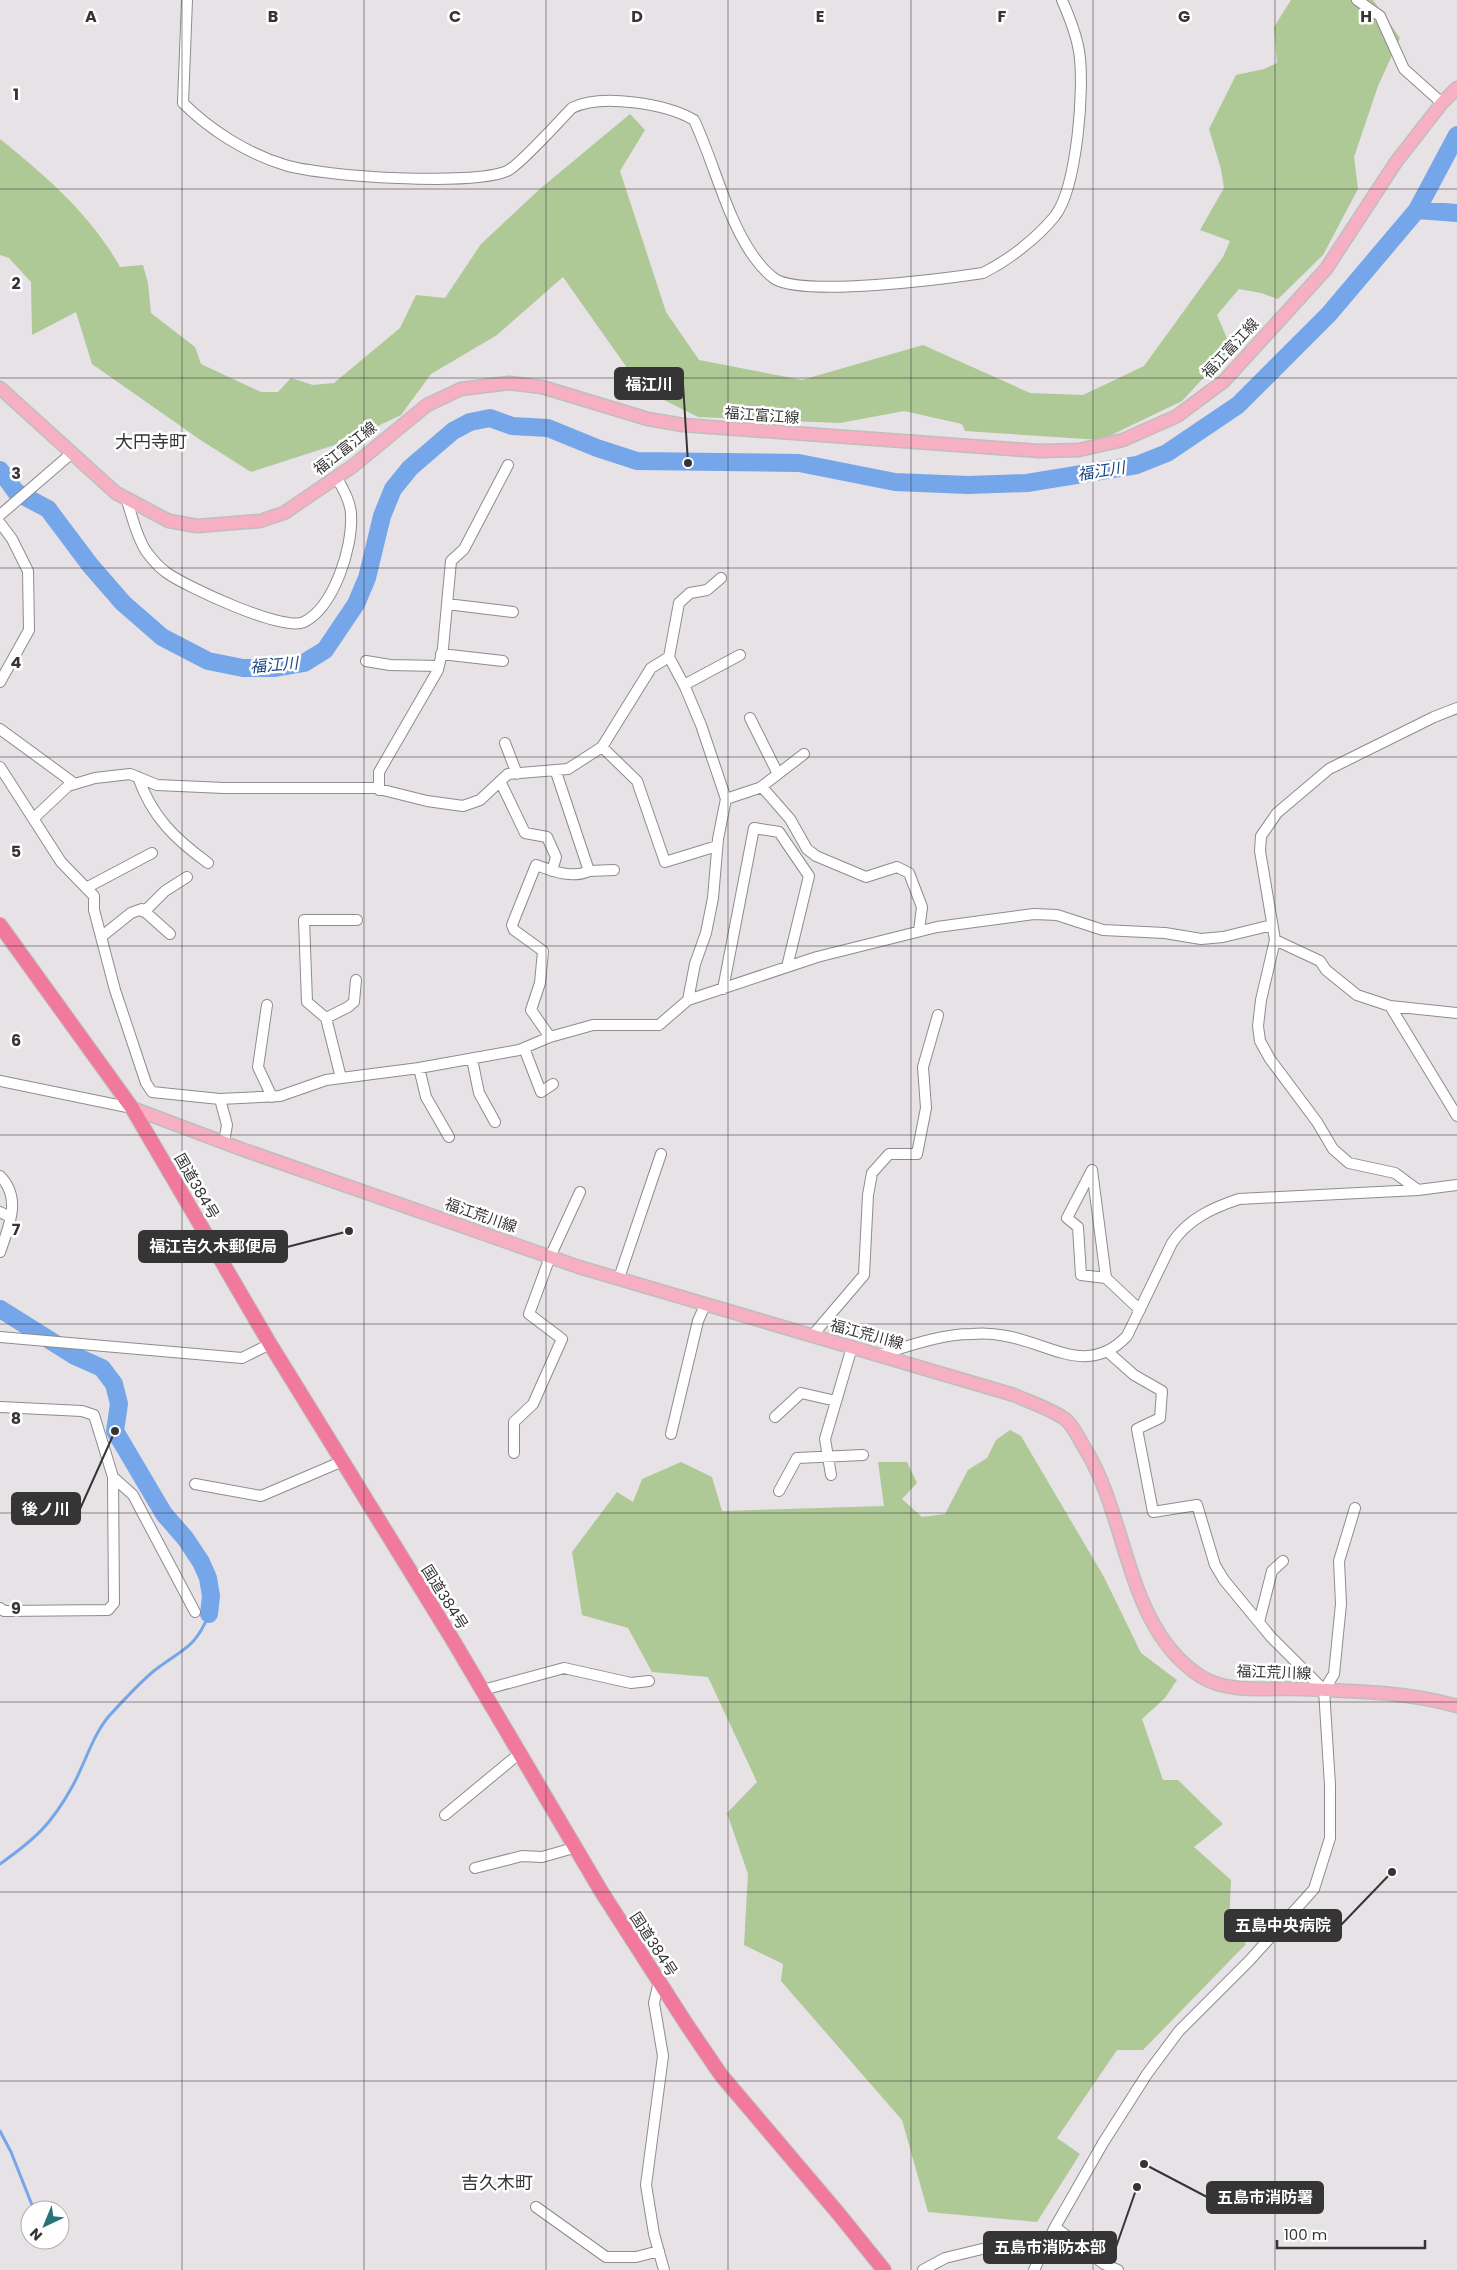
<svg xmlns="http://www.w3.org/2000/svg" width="1457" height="2270" viewBox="0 0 1457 2270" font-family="Poppins,'Noto Sans JP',sans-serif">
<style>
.green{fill:#aec896}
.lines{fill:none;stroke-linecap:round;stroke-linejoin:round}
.stream{stroke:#75a6e9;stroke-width:3}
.river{stroke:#75a6e9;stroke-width:18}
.minor-casing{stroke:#8f8b8f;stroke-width:12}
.major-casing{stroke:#bfbebf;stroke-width:15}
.highway-casing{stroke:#bfbebf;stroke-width:16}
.minor{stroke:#fff;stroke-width:10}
.major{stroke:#f7afc4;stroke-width:12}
.highway{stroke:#f17a9c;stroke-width:14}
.grid{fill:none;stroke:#363536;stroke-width:1;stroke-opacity:0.55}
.labels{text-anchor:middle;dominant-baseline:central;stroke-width:5;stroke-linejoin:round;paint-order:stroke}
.street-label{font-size:15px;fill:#363536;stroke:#fff}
.water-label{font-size:16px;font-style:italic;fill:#164481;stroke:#fff}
.quarter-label{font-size:18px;fill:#363536;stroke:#fff}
.grid-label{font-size:16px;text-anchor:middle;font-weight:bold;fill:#363536;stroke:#fff;stroke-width:5;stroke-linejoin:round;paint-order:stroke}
.leader{fill:none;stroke:#363536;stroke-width:2}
.callout-dot{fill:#363536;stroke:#fff;stroke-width:2}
.callout{fill:#363536;stroke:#363536;stroke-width:2}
.callout-label{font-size:16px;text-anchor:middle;font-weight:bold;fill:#fff}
</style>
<rect width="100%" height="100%" fill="#e6e2e6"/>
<path class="green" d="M1291 0H1373L1400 38 1378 86 1354 157 1358 189 1323 255 1278 299 1261 293 1239 289 1217 315 1231 348 1182 401 1101 440 965 431 962 424 904 411 840 423 698 417 642 389 563 277 497 335 431 374 401 415 344 442 251 472 202 441 92 364 76 312 32 335 31 282 9 258 0 255V139C45 175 92 216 120 267L143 265 148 283 151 313 195 347 201 364 261 392H278L291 378 313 385 334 383 400 328 416 295 445 298 481 244 541 188 630 114 645 130 620 171 666 312 699 360 802 380 923 345 1030 393 1083 395 1144 366 1223 257 1230 241 1200 230 1224 188 1221 169 1209 129 1236 75 1264 69 1277 63 1274 27Z
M1010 1430 1021 1436 1104 1577 1141 1653 1177 1680 1165 1698 1142 1719 1163 1780H1178L1223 1824 1194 1847 1231 1880 1229 1923 1246 1944 1143 2050H1117L1057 2138 1080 2154 1037 2222 928 2212 902 2120 781 1981 783 1964 744 1945 748 1874 727 1813 757 1782 708 1677 652 1672 628 1628 582 1615 572 1552 617 1492 633 1502 642 1479 681 1462 712 1477 722 1511 884 1506 878 1462H907L917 1483 902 1499 922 1517 945 1514 968 1470 987 1458 996 1440Z"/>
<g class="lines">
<path class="stream" d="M0 1864C35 1839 51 1825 72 1787 85 1764 92 1736 109 1716 123 1701 139 1683 155 1670 182 1649 195 1649 209 1614
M0 2131 11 2152 34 2210"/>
<path class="river" d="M1417 210 1457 213
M0 470 16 492 48 509 90 565 123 603 162 637 208 661 243 668H275L304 663 325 650 356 604 367 578 382 516 393 489 410 468 453 431 470 422 490 418 512 426 548 428 597 448 637 461 799 463 895 482 968 485 1027 483 1137 465 1167 453 1238 405 1329 314 1417 210 1457 135
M0 1309 75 1356 102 1368 114 1384 119 1404 115 1431 164 1514 185 1538 201 1562 208 1578 211 1596 209 1614"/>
<defs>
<path id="minor" d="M187 0 183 103C210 130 248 154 285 165 324 177 472 186 507 171 519 166 560 120 572 108 601 93 667 104 694 120 714 162 727 220 754 257 759 264 768 274 775 279 806 297 943 279 983 273 1009 260 1037 238 1055 216 1077 187 1085 87 1079 51 1076 33 1069 16 1062 0
M1357 0 1380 16 1404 69 1442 103
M126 498C132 515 136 536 146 551 151 558 160 568 167 573 187 587 283 632 304 622 334 607 353 547 351 515 351 502 343 488 336 477
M0 515 72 453
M0 523 12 539 28 571 29 630 0 682
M721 578 707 590 690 593 679 603 669 657 685 687 701 725 726 799 762 787 790 819 807 849 816 856 866 877 897 867 909 873 922 907 919 931
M447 604 513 612
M441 654 503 661
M366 661 390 665 439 666
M684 685 740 655
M750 718 778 774
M0 729 75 784
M505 743 517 774
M602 747 637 781 665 862 717 846
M0 767 61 862 94 896V910L115 990 146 1083 152 1092 220 1099 280 1096 326 1080 419 1068 519 1050 550 1037 593 1025H659L688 1000 817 957 937 927 1034 914 1057 915 1103 930 1165 933 1201 939 1223 937 1272 925
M138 777C152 817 175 839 208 863
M500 781 525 833 547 837 556 857 552 871
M761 787 804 754
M379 790V772L438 670 443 648 451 561 464 549 508 465
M34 818 68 786 95 778 130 774 157 785 224 788H375L427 801 463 806 480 800 508 774 568 769 602 747 651 668 669 657
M589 871 614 870
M86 888 152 853
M144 912 165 891 187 877
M101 937 131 913 142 909 170 934
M1275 940 1320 961 1326 970 1357 995 1390 1006 1457 1013
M723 989 754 828 779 832 809 876 787 967
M688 1000 695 964 706 933 713 898 718 839 726 799
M267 1005 258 1067 272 1097
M1390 1006 1457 1116
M326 1018 348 1007 354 1002 356 980
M550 1037 531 1010 540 983 543 951 514 930 512 925 536 865C553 871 572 879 589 871L556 772
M524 1048 541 1092 553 1084
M472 1059 479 1093 495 1122
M419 1068 426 1097 449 1137
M341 1078 326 1018 307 1002 304 920H357
M0 1081 132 1108
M220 1099 227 1125 224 1142
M0 1176C22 1198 9 1226 0 1252
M1418 1190 1395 1173 1349 1163 1333 1149 1317 1122 1270 1059 1260 1041 1258 1026 1261 1000 1275 940 1260 851 1261 836 1277 813 1329 769 1434 717 1457 708
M0 1212 10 1217
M619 1278 661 1154
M1106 1278 1081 1275 1078 1227 1067 1218 1092 1170 1106 1278 1140 1310
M812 1336 864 1275 868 1195 872 1173 889 1154H917L926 1108 923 1067 938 1015
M0 1337 242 1358 270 1344
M1108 1352 1134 1375 1162 1391 1160 1418 1137 1429 1153 1512 1197 1505 1215 1565 1224 1580 1271 1637 1324 1690
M879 1355C908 1346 941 1334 972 1334 983 1333 996 1334 1006 1336 1051 1344 1088 1377 1127 1336L1172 1243C1188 1219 1212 1208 1239 1199L1418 1190 1457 1185
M0 1407 82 1411 94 1415 113 1477 114 1603 108 1610 4 1611 0 1608
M775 1417 801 1393 836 1401
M671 1434 698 1321 705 1305
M514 1453V1422L533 1404 562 1339 529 1314 550 1257 580 1192
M831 1475 825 1439 852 1347
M113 1477 133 1495 195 1612
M195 1484 261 1496 343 1461
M779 1491 797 1458 863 1455
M1259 1622 1272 1571 1283 1561
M483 1690 564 1668 631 1683 649 1681
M445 1815 520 1753
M475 1868 522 1856 542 1857 577 1847
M659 1981 654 2003 663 2056 646 2185 654 2234 664 2270
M536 2207 606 2257H636L659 2251
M1055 2227 1104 2264 1118 2270
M923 2270 945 2258 982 2249
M1034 2270 1055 2227 1103 2143 1147 2074 1179 2031 1249 1961 1314 1889 1330 1838V1785L1324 1690 1334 1674 1341 1604 1339 1561 1355 1508"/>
<path id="major" d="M0 388 116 493 169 521 197 526 260 521 284 513 353 466 427 405 461 389 509 383 542 387 648 419 683 425 1039 451 1079 450 1123 440 1177 416 1224 381 1326 269 1396 162 1442 103 1457 88
M132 1108 244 1150 579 1267 1014 1395C1030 1402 1051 1409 1065 1419 1073 1425 1079 1439 1084 1447 1129 1518 1125 1627 1200 1676 1230 1695 1270 1687 1303 1689 1354 1691 1408 1692 1457 1706"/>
<path id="highway" d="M0 925 132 1108 270 1344 451 1637 601 1891 687 2025 721 2075 838 2213 884 2270"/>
</defs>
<use href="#minor" class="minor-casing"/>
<use href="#major" class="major-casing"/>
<use href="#highway" class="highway-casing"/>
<use href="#minor" class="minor"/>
<use href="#major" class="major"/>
<use href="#highway" class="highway"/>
</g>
<path class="grid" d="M182 0V2270M364 0V2270M546 0V2270M728 0V2270M911 0V2270M1093 0V2270M1275 0V2270M0 189H1457M0 378H1457M0 568H1457M0 757H1457M0 946H1457M0 1135H1457M0 1324H1457M0 1513H1457M0 1702H1457M0 1892H1457M0 2081H1457"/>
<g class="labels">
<g class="street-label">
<text transform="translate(1230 348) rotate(-47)">福江富江線</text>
<text transform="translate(762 415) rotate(4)">福江富江線</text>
<text transform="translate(345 448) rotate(-38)">福江富江線</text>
<text transform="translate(197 1186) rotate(60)">国道384号</text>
<text transform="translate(481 1215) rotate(19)">福江荒川線</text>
<text transform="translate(867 1334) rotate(15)">福江荒川線</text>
<text transform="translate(445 1597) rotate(58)">国道384号</text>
<text transform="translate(1274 1672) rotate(2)">福江荒川線</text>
<text transform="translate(654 1944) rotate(57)">国道384号</text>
</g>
<g class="water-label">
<text transform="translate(1101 471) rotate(-9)">福江川</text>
<text transform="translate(274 665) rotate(-5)">福江川</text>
</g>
<g class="quarter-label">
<text x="151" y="441">大円寺町</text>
<text x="497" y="2182">吉久木町</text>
</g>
</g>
<g class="grid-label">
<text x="91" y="22">A</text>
<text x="273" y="22">B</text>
<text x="455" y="22">C</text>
<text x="637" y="22">D</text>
<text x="820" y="22">E</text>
<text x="1002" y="22">F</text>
<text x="1184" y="22">G</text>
<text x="1366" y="22">H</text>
<text x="16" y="100">1</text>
<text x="16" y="289">2</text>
<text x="16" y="479">3</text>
<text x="16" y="668">4</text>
<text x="16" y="857">5</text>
<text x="16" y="1046">6</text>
<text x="16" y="1235">7</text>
<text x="16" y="1424">8</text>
<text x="16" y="1614">9</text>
</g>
<path class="leader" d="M688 463L683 384M349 1231L287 1247M115 1431L80 1509M1392 1872L1341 1925M1144 2164L1207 2197M1137 2187L1116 2247"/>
<g class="callout-dot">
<circle cx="688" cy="463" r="5"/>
<circle cx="349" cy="1231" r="5"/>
<circle cx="115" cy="1431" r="5"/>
<circle cx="1392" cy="1872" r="5"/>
<circle cx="1144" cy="2164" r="5"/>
<circle cx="1137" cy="2187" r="5"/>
</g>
<g class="callout">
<rect x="615" y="368" width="68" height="31" rx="5"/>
<rect x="139" y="1231" width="148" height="31" rx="5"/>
<rect x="12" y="1493" width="68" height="31" rx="5"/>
<rect x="1225" y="1910" width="116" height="31" rx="5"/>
<rect x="1207" y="2182" width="116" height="31" rx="5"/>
<rect x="984" y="2232" width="132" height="31" rx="5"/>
</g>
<g class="callout-label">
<text x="649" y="390">福江川</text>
<text x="213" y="1252">福江吉久木郵便局</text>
<text x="46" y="1515">後ノ川</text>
<text x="1283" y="1931">五島中央病院</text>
<text x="1265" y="2203">五島市消防署</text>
<text x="1050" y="2253">五島市消防本部</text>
</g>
<g transform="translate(45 2225) rotate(224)"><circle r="24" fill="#ffffff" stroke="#afaeaf"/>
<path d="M0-4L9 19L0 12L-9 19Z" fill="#287376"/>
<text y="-8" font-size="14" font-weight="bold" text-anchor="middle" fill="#363536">N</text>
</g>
<path d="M1277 2240v8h148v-8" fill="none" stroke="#363536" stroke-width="2.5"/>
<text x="1284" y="2240" font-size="15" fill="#363536" stroke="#ffffff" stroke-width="4" paint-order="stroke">100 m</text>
</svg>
